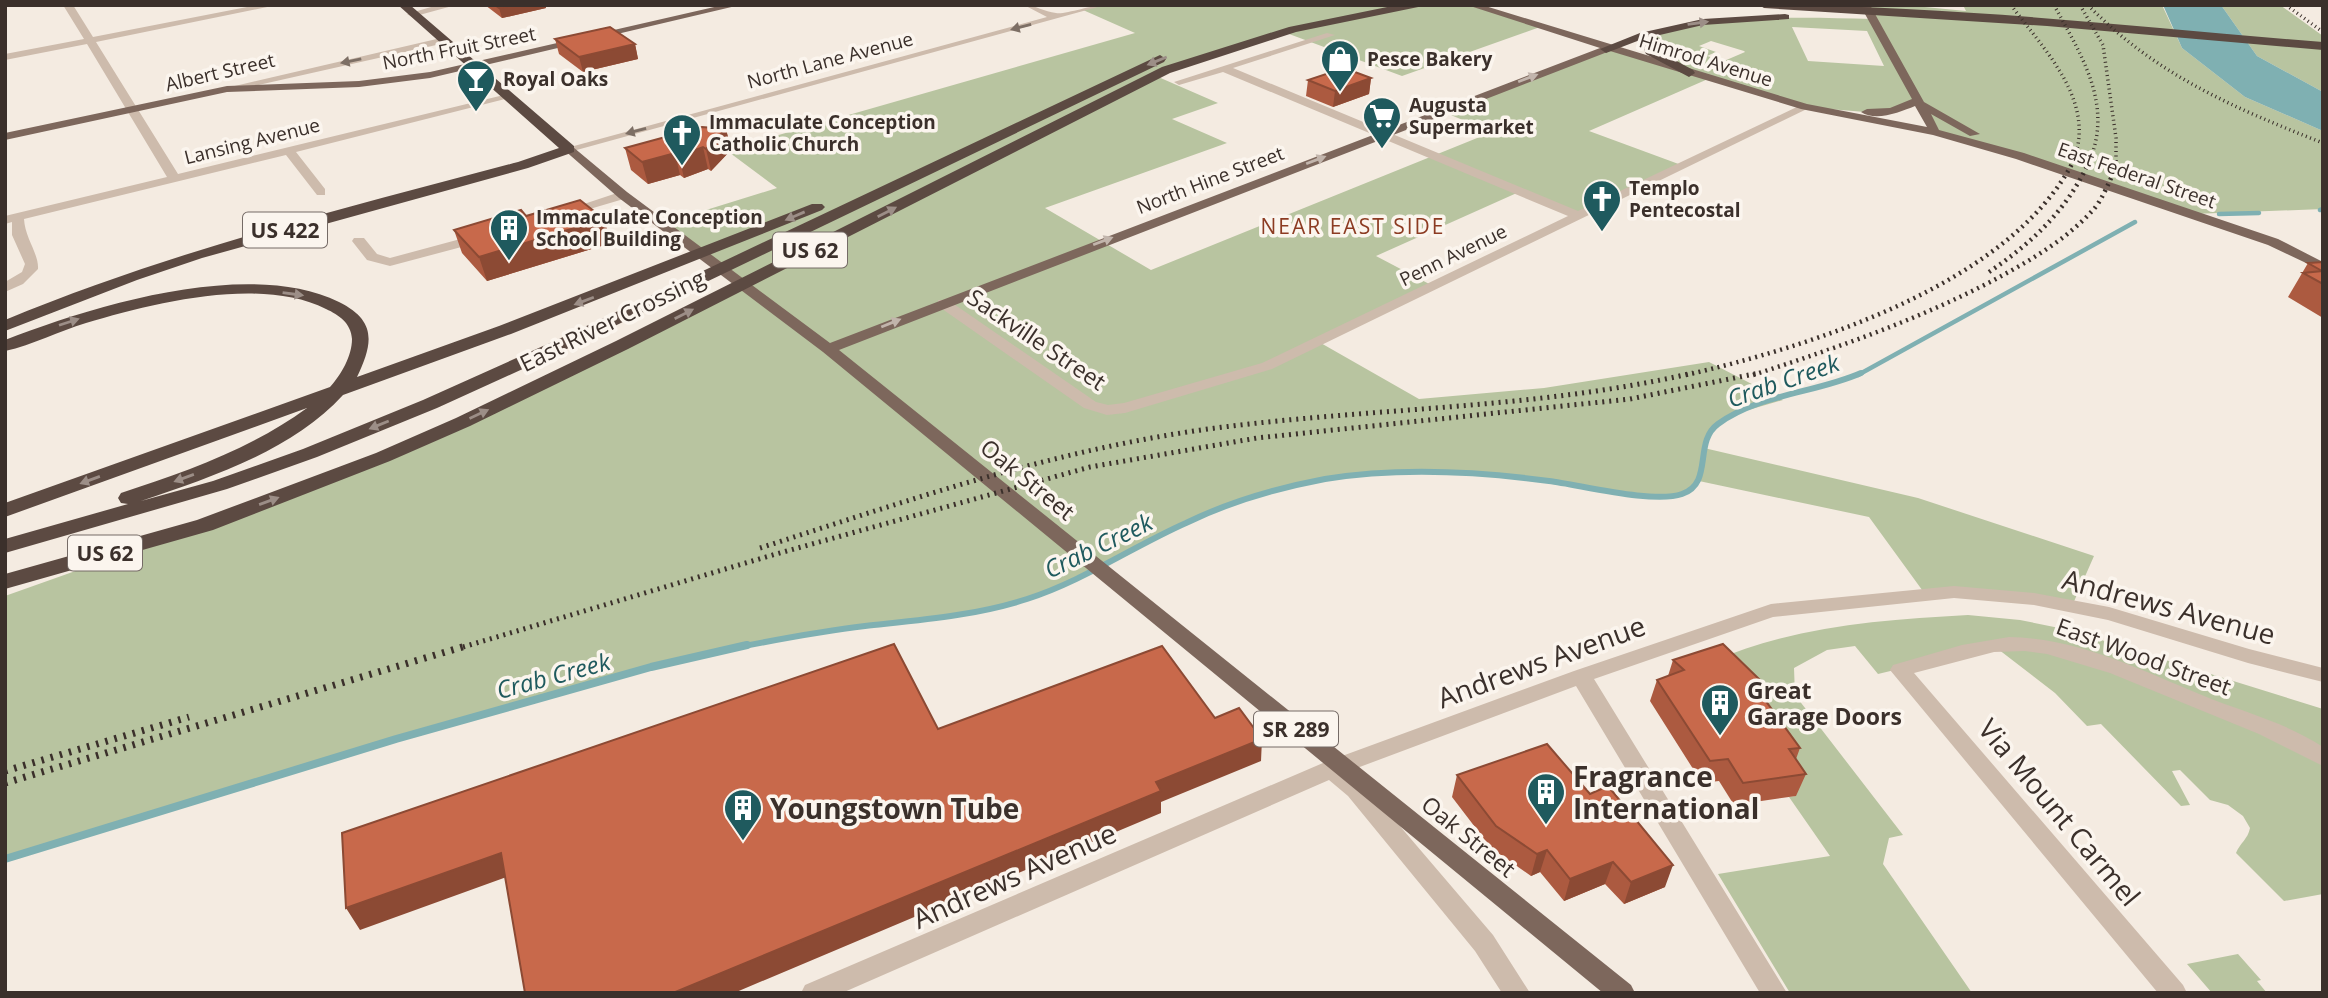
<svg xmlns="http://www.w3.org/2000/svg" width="2328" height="998" viewBox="0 0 2328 998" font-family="'Open Sans',sans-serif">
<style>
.green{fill:#b8c4a0;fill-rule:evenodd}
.water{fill:#7fb0b2}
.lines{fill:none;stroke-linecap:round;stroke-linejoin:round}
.stream-far2{stroke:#7fb0b2;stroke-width:4.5}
.stream-far1{stroke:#7fb0b2;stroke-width:6}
.stream{stroke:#7fb0b2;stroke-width:8}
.minor{fill:#cdbbac;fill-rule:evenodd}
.major{fill:#7d675c;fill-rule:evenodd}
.highway{fill:#5c4a42;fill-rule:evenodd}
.rail-far3{stroke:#3b302b;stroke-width:3.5;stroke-dasharray:1 3.5;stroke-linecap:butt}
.rail-far2{stroke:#3b302b;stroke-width:4.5;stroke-dasharray:2 4.5;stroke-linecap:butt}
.rail-far1{stroke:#3b302b;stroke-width:5;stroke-dasharray:2 5;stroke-linecap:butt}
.rail{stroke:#3b302b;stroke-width:7;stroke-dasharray:2.5 7;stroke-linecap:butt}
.wall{fill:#ac5a40}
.shaded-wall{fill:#8c4a34}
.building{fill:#c8694b;stroke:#8c4a34;stroke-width:2}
.oneway{fill:#9c8e87}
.oneway2{fill:#7d6f65}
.oneway3{fill:#c2b5ac}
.labels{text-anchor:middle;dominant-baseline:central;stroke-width:7;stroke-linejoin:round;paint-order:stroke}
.far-street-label{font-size:19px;fill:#3b302b;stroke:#fbf5ee}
.far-poi-label{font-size:19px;font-weight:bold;fill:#3b302b;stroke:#fbf5ee;text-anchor:start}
.far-neighbourhood-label{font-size:21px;letter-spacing:2px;fill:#8c3b22;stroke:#fbf5ee}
.shield{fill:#fbf5ee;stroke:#756b66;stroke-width:2}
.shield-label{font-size:21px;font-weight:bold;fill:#3b302b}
.street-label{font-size:23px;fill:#3b302b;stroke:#fbf5ee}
.poi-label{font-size:23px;font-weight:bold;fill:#3b302b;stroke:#fbf5ee;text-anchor:start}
.water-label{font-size:24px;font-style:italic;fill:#1f5a5e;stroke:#fbf5ee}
.near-street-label{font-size:28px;fill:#3b302b;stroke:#fbf5ee}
.near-poi-label{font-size:28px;font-weight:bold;fill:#3b302b;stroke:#fbf5ee;text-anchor:start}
</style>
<rect width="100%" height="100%" fill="#f4ebe1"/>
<path class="green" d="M1101 5H1471L1540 27 1402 76 1281 31 1156 76 1218 103 1172 119 1227 143 1045 208 1151 270 1492 132 1441 111 1606 49 1685 72 1654 53 1644 35C1719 15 1795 17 1872 19L1865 5H1904L1966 11 1963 5H2162L2182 48 2245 97 2323 131V209L2193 214 1935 132 1917 101 1900 109 1865 112 1805 107 1708 79 1589 131 1684 166 1579 216 1519 192 1376 256 1433 286 1319 342 1419 399 1544 388 1709 362 1783 400 1738 413 1714 427 1704 448 1918 498 2094 556 2072 606 1925 594 1869 517 1699 481C1690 495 1680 496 1663 498 1504 474 1368 448 1212 511 1140 540 1077 588 1000 607 955 619 910 621 864 626 807 633 749 644 693 657 640 670 588 686 535 700 357 748 181 802 5 859V596L205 525 383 457 744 284 661 224 777 188 726 150 1135 33 1083 10ZM1792 27 1867 31 1884 66 1808 61ZM1711 41 1744 51 1745 52 1724 61 1707 56 1716 52 1699 46Z
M2221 5H2280L2323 36V92L2257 56Z
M1968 615 2020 620 2069 630 2323 709V894L2284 901 2236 853C2240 843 2248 839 2250 828L2243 816 2228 805 2210 800 2180 770 2172 771 2190 805 2181 806 2101 724 2087 726 2055 693 1994 646 1878 674 1855 646 1827 650 1794 668 1795 695 1903 835 1889 838 1883 864 1972 993H1790L1718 874 1830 856 1789 797 1795 796 1711 662C1794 626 1879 620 1968 615Z
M2238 954 2261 980 2257 981 2267 993H2212L2187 964Z"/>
<path class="water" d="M2163 5H2221L2257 56 2323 92V131L2245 97 2182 48Z"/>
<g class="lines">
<path class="stream-far2" d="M2320 210 2323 209
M2219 214 2259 213
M1858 375 2135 222"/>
<path class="stream-far1" d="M739 647C780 639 822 631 865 626 920 620 974 616 1027 599 1083 581 1132 547 1186 523 1229 502 1277 488 1325 479 1399 467 1475 471 1549 481 1581 485 1654 504 1682 494 1714 483 1693 442 1718 424 1759 394 1816 393 1861 373"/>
<path class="stream" d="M5 859 396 739 651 667 747 645"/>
<path class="minor" d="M63 5H73L93 37 257 5H277L96 42 178 174 508 94 513 97 296 152 325 189V195H317L286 155 24 219C25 238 39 254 38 269L23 284 5 292V282L22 272 25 264 12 235V222L5 224V216L167 177 87 44 5 60V54L84 39Z
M438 5H456L412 17 407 14Z
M1024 5C1036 5 1044 12 1056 13 1064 15 1091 5 1105 5L573 151 563 149 1047 17Z
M1327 33 1335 35 1233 68 1578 211 1801 105 1811 107 1272 369 1125 413 1107 415 1084 408 938 306V300H948L1096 402 1108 405 1124 403 1262 363 1568 216 1223 72 1179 85 1174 82Z
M441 38 446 41 445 43 227 92 222 89Z
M623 191 627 192V198L566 216 560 212Z
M479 234 486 238 484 241 390 266 367 260 352 241 354 238H364L377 254 390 258Z
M1954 586 2034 593 2109 607 2249 649 2323 668V682L2248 663 2108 620 2034 605 1954 598 1773 617 1594 679 1787 993H1760L1576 686 1349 771 1364 784 1493 935 1530 993H1502L1475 951 1348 796 1329 780 842 993H801L805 985 1323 763 1574 671 1771 604Z
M2009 637C2082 638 2149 674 2214 700 2251 714 2290 725 2323 747V766L2259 734 2110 673 2047 654 2025 651 1994 652 1914 673 2183 985 2187 993H2158L1890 670 1893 665 1962 645Z"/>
<path class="major" d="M723 5H740L430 78 359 87 227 92 5 140V133L227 86 359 81 430 72Z
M1467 5H1482L1807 104 1927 127 1915 106C1900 112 1876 122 1861 112L1867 109 1890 108 1912 99 1860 5H1870L1924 102 1980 134 1970 136 1931 114 1939 130 2024 153 2278 239 2323 262V271L2268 245 2016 159 1933 135 1801 109 1610 51 839 350 1631 985 1635 993H1603L823 352 619 198 563 149 573 147 627 192 830 343 1600 48Z"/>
<path class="highway" d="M398 5H410L574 146V152L528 168 202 258 137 280 5 331V320C171 251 345 208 518 162L559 148Z
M1397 5H1428L1296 32 1170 73 628 349 470 426 390 461 213 530 5 589V574L197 520 376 453 456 418 616 341 1162 67 1289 27Z
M1759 5C1947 5 2135 27 2323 42V50L2047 26 1764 8Z
M1785 14 1789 15V19L1703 25 1651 37 1655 49 1693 70 1695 73 1689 77 1646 54 1640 40 1606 53 1600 49 1640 33 1703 19Z
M1160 55 1166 59 1164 62 573 346 437 408 317 457 227 489 5 553V539L128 504 121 503 118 498 121 493C185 472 251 449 307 408L5 517V503L330 387C341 375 352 356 352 339 351 323 339 315 326 309 260 276 154 303 86 323 59 331 33 345 5 351V340C95 305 249 258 339 302 377 321 373 343 357 377L499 326 812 204H822L825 207 822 210 511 334 343 395C292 451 211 477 141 501L213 481 303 449 423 400 561 338Z"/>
<path class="rail-far3" d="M2011 5C2044 50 2099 103 2072 164
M2054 5C2081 55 2115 106 2088 164
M2080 5 2103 45 2116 138V164
M2088 5C2156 75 2234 108 2323 143
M2286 5 2323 32"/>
<path class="rail-far2" d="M1989 272C2032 243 2067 210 2089 162
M1686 375C1811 346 2009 285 2073 162
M1753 375C1836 348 1915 321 1992 281 2028 262 2066 240 2093 210 2103 199 2109 181 2116 168V162"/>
<path class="rail-far1" d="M760 548C903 502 1045 453 1194 431 1360 407 1529 411 1693 373
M463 647 776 554 1090 467 1257 438 1630 399 1759 373"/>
<path class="rail" d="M5 771 189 717
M5 783 469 645"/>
</g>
<path class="wall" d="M485 5H545L546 8 502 18Z
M555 39 635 44 638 59 583 72 559 54Z
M1371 78 1369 94 1333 107 1306 96 1308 80Z
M726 129 731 150 711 171 708 169 684 178 680 175 648 184 631 170 625 148Z
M526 216 604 219 611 243 487 281 462 253 454 230Z
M2323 262V318L2288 297 2308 263Z
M1673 660 1756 688 1800 748 1796 759 1806 774 1796 796 1734 805 1719 781 1702 783 1650 701 1657 680 1668 676Z
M1457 775 1665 887 1624 904 1605 884 1564 901 1540 872 1531 876 1491 848 1452 797Z"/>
<path class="shaded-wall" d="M512 5H545L546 8 502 18 499 8Z
M635 44 638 59 583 72 579 57Z
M1371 78 1369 94 1333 107 1335 91Z
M726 129 731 150 711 171 706 149Z
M703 147 708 169 684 178 679 156Z
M675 153 680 175 648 184 642 162Z
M604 219 611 243 487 281 479 257Z
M1760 680 1751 702 1752 682Z
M1262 739 1261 761 1161 802V813L734 993H673L1156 782Z
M1547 850 1540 872 1531 876 1537 854Z
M501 853 512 875 360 930 346 908Z
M1613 862 1605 884 1564 901 1570 879Z
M1673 865 1665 887 1624 904 1631 882Z"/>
<path class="building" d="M495 5H512L499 8Z
M610 27 635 44 579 57 555 39Z
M1344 68 1371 78 1335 91 1308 80Z
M702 127 726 129 706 149 703 147 679 156 675 153 642 162 625 148Z
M580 200 604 219 479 257 454 230 521 210 526 216Z
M2323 262V284L2303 273 2322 271 2308 263Z
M894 644 938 729 1162 646 1215 718 1239 708 1262 739 1156 782 1161 791 673 993H525L501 853 346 908 342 833Z
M1723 644 1760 680 1752 682 1800 748 1789 749 1806 774 1743 783 1728 759 1710 761 1657 680 1684 670 1673 660Z
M1547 744 1590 794 1608 786 1673 865 1631 882 1613 862 1570 879 1547 850 1537 854 1496 826 1457 775Z"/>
<defs><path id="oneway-solid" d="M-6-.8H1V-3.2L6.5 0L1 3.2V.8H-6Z" transform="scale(1.75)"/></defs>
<g class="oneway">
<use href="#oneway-solid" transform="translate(1698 23) rotate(-8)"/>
<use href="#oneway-solid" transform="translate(1157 61) rotate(158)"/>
<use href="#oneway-solid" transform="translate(887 212) rotate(-27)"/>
<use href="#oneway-solid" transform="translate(795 216) rotate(157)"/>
<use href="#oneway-solid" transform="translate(293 294) rotate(8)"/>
<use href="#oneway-solid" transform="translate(584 301) rotate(159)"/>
<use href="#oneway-solid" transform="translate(684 314) rotate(-27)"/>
<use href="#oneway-solid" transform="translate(69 322) rotate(-18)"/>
<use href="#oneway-solid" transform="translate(479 414) rotate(-25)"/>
<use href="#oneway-solid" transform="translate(379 425) rotate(158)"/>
<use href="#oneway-solid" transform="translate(184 478) rotate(160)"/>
<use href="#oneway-solid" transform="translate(90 480) rotate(160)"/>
<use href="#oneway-solid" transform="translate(269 501) rotate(-20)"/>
</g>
<g class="oneway2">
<use href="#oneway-solid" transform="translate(1021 27) rotate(165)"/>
<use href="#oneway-solid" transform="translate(351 61) rotate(168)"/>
<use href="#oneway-solid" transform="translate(636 131) rotate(165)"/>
</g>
<g class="oneway3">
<use href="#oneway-solid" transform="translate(1528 78) rotate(-21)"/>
<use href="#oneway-solid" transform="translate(1316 160) rotate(-21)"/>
<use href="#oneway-solid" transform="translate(1103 241) rotate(-21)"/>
<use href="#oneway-solid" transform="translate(891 323) rotate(-22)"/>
</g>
<defs>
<symbol id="shop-pin" viewBox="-11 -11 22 30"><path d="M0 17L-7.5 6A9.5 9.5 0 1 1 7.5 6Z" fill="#1f5a5e" stroke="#fbf5ee"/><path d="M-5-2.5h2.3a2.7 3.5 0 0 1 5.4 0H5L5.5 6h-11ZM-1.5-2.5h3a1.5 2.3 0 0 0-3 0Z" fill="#fff"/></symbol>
<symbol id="bar-pin" viewBox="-11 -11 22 30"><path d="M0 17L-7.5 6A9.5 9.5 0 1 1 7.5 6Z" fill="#1f5a5e" stroke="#fbf5ee"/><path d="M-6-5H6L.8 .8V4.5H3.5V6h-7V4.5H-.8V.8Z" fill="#fff"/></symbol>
<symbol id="supermarket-pin" viewBox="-11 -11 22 30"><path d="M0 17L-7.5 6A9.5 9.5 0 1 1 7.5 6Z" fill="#1f5a5e" stroke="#fbf5ee"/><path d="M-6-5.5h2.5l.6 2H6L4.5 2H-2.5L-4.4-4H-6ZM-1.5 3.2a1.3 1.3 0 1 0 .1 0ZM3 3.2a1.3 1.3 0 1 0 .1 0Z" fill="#fff"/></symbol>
<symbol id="church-pin" viewBox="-11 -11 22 30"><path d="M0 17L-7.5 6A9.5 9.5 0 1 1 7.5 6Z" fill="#1f5a5e" stroke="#fbf5ee"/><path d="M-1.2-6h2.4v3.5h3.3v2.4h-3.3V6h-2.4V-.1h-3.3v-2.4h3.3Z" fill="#fff"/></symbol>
<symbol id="building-pin" viewBox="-11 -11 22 30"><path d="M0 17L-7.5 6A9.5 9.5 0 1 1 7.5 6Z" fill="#1f5a5e" stroke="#fbf5ee"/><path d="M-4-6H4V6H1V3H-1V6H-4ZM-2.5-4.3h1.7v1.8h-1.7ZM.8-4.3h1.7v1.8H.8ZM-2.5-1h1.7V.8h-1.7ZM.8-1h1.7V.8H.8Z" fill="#fff"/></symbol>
</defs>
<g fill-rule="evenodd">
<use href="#shop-pin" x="1318" y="37" width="44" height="60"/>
<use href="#bar-pin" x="454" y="57" width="44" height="60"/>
<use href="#supermarket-pin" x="1360" y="94" width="44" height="60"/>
<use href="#church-pin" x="660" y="111" width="44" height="60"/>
<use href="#church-pin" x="1580" y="177" width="44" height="60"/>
<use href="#building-pin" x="487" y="206" width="44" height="60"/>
<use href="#building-pin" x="1698" y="681" width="44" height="60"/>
<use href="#building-pin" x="1524" y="770" width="44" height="60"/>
<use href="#building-pin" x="721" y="786" width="44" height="60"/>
</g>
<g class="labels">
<g class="far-street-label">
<text transform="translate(459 48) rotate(-11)">North Fruit Street</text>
<text transform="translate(830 60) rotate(-15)">North Lane Avenue</text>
<text transform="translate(1706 60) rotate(17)">Himrod Avenue</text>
<text transform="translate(220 72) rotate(-13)">Albert Street</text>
<text transform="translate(252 141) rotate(-14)">Lansing Avenue</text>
<text transform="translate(2137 175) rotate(19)">East Federal Street</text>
<text transform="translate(1210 180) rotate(-21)">North Hine Street</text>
<text transform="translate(1453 255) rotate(-26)">Penn Avenue</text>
</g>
<g class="far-poi-label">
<text x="1367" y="59">Pesce Bakery</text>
<text x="503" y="79">Royal Oaks</text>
<text x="1409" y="105">Augusta<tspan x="1409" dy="22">Supermarket</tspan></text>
<text x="709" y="122">Immaculate Conception<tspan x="709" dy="22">Catholic Church</tspan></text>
<text x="1629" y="188">Templo<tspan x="1629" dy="22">Pentecostal</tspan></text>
<text x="536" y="217">Immaculate Conception<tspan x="536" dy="22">School Building</tspan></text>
</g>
<g class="far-neighbourhood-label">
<text x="1353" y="226">NEAR EAST SIDE</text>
</g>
<g class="shield">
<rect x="243" y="212.5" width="84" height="35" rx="5"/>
<rect x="773" y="232.5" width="74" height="35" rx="5"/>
<rect x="68" y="535.5" width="74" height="35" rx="5"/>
<rect x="1254" y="711.5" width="84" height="35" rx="5"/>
</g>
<g class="shield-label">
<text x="285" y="230">US 422</text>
<text x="810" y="250">US 62</text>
<text x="105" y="553">US 62</text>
<text x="1296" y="729">SR 289</text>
</g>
<g class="street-label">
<text transform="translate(612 320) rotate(-26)">East River Crossing</text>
<text transform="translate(1037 339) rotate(34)">Sackville Street</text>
<text transform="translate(1028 479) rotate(39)">Oak Street</text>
<text transform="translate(2144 656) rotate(20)">East Wood Street</text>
<text transform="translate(1469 836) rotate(39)">Oak Street</text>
</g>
<g class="poi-label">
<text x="1747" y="690">Great<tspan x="1747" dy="26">Garage Doors</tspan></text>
</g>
<g class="water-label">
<text transform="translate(1783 380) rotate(-19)">Crab Creek</text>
<text transform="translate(1098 545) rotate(-26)">Crab Creek</text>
<text transform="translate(553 675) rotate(-15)">Crab Creek</text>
</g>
<g class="near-street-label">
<text transform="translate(2169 606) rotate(15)">Andrews Avenue</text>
<text transform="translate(1541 661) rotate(-20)">Andrews Avenue</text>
<text transform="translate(2060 812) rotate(50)">Via Mount Carmel</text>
<text transform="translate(1014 875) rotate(-24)">Andrews Avenue</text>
</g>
<g class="near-poi-label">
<text x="1573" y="776">Fragrance<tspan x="1573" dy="32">International</tspan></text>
<text x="770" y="808">Youngstown Tube</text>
</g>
</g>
<rect width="2328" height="998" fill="none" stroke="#3b302b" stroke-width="14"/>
</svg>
